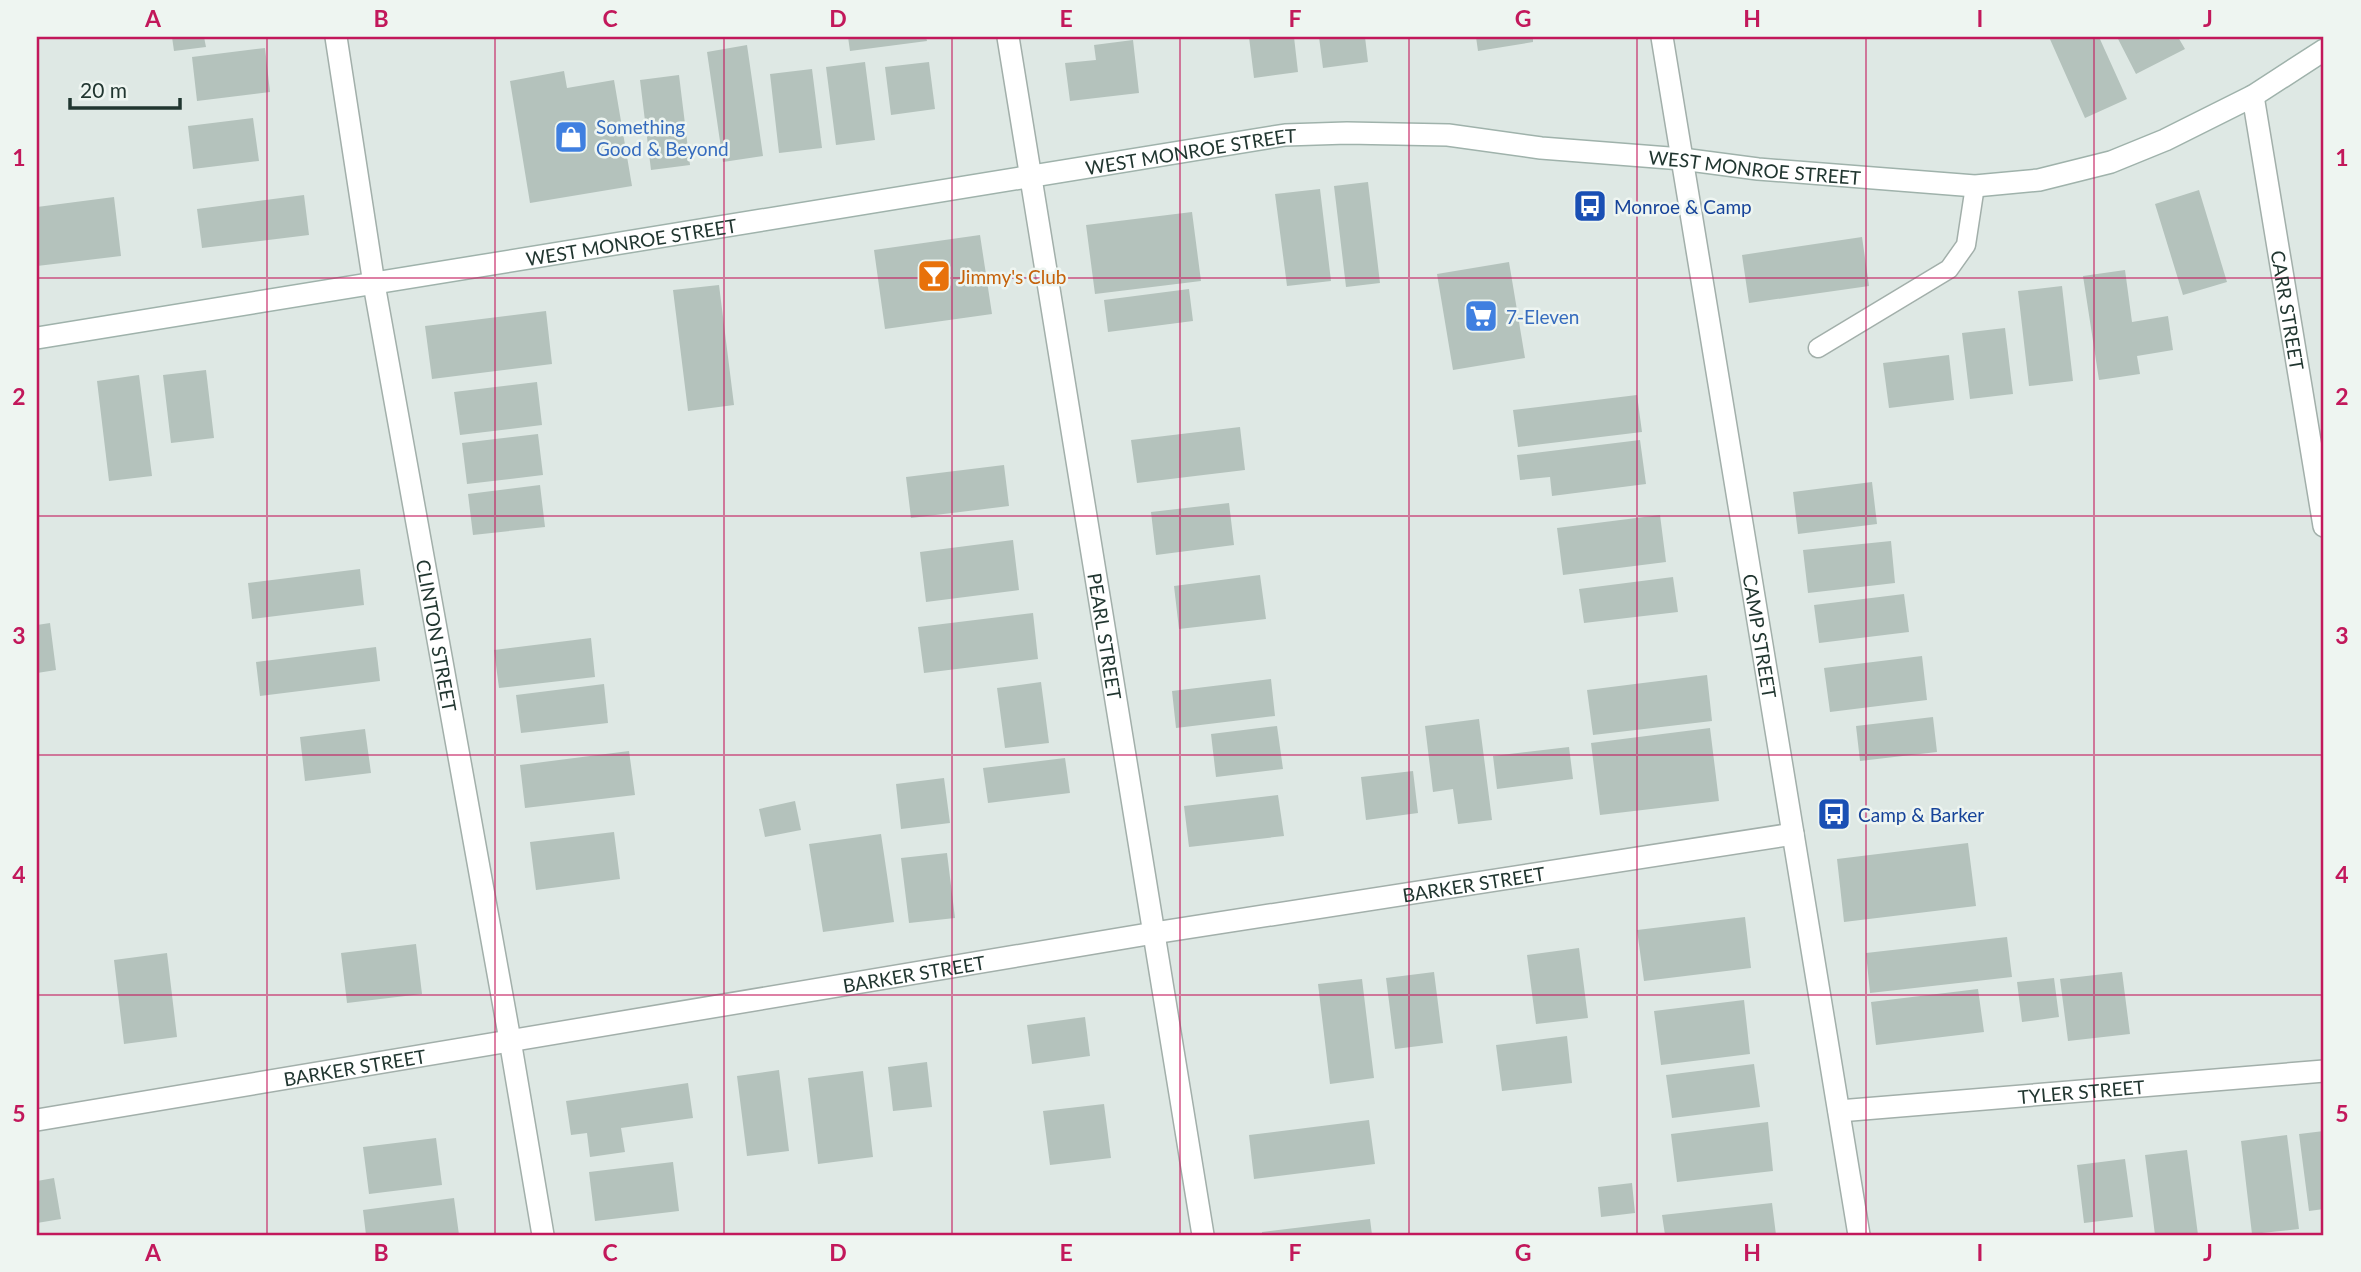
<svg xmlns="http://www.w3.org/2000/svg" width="2361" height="1272" viewBox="0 0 2361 1272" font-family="Lato,sans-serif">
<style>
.building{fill:#b4c2bc}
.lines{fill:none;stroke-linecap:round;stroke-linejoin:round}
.service-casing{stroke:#a2afaa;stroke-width:21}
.minor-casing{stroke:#a2afaa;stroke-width:24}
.tertiary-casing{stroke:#a2afaa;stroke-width:24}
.secondary-casing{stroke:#9fb2ab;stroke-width:24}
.service{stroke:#fff;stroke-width:18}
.minor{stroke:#fff;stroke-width:21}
.tertiary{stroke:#fff;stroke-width:21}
.secondary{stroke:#fff;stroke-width:21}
.grid{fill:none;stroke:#c2185b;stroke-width:2;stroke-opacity:0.55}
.labels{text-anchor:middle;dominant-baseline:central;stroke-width:5;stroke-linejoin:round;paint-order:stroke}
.shop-label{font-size:19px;fill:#366cbe;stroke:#eef5f1;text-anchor:start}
.street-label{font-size:19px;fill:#213630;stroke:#eef5f1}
.transit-label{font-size:19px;fill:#164399;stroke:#eef5f1;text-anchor:start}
.food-label{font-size:19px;fill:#c56008;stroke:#eef5f1;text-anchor:start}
.neatline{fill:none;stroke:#c2185b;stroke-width:2.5}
.grid-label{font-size:23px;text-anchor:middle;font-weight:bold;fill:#c2185b}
</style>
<rect width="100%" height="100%" fill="#dee8e4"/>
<path class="building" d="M172 37H204L206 47 174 51Z
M848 37H926L927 41 850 51Z
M1249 37H1294L1298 72 1254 78Z
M1319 37H1365L1368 62 1323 68Z
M1476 37H1533V42L1478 51Z
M2049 37H2099L2127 99 2085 118Z
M2117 37H2178L2185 49 2136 74Z
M1133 40 1139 93 1070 101 1065 63 1096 60 1094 45Z
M747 45 763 156 723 162 707 52Z
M265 48 270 92 197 101 192 57Z
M865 62 875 140 836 145 826 67Z
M929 62 935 109 891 115 885 67Z
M812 69 822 148 779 153 770 74Z
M564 71 567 88 614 80 632 186 530 203 510 81Z
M679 75 690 165 651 170 640 80Z
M253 118 259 161 193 169 188 126Z
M1368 182 1380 283 1346 287 1334 186Z
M1320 189 1331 281 1287 286 1275 194Z
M2199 190 2227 282 2183 295 2155 204Z
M304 195 309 235 202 248 197 209Z
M114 197 121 256 37 266V207Z
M1192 212 1201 281 1095 294 1086 225Z
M980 235 992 314 885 329 874 250Z
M1862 237 1869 286 1749 303 1742 255Z
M1509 262 1525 358 1453 370 1437 274Z
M2125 270 2132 322 2168 316 2173 350 2137 356 2140 374 2099 380 2083 276Z
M719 285 734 405 688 411 673 290Z
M2062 286 2073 381 2029 386 2018 291Z
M1189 289 1193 321 1108 332 1104 300Z
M546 311 552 364 432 379 425 326Z
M2005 328 2013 394 1970 399 1962 333Z
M1949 355 1954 400 1889 408 1883 363Z
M206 370 214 438 171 443 163 375Z
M139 375 152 476 109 481 97 381Z
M537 382 542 425 460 435 454 392Z
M1637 395 1642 432 1518 447 1513 410Z
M1240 427 1245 470 1137 483 1131 440Z
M538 434 543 475 467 484 462 443Z
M1640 440 1646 484 1552 496 1550 477 1520 480 1517 455Z
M1004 465 1009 506 911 518 906 477Z
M1872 482 1877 524 1798 534 1793 492Z
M540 485 545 527 473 535 468 494Z
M1229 503 1234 545 1156 555 1151 512Z
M1660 515 1666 562 1563 575 1557 528Z
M1013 540 1019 590 926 602 920 552Z
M1891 541 1895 583 1808 593 1803 550Z
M360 569 364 605 252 619 248 583Z
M1260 575 1266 619 1179 629 1174 586Z
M1673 577 1678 612 1584 623 1579 589Z
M1904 594 1909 632 1819 643 1814 605Z
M1033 613 1038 659 924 673 918 627Z
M50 623 56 670 37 673V625Z
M591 638 595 677 499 688 494 650Z
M376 647 380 681 260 696 256 662Z
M1922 656 1927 700 1830 712 1824 668Z
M1707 675 1712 721 1593 735 1587 690Z
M1271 679 1275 716 1176 728 1172 691Z
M1041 682 1049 743 1005 748 997 688Z
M604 684 608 723 521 733 516 695Z
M1933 717 1937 752 1860 761 1856 726Z
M1479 719 1492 820 1458 824 1453 789 1433 792 1425 726Z
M1277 726 1283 769 1216 777 1211 734Z
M1710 728 1719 801 1600 815 1591 743Z
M365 729 371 773 305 781 300 737Z
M1569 747 1573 779 1497 789 1493 756Z
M629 751 635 795 525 808 520 765Z
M1065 758 1070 793 988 803 983 768Z
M1413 771 1418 813 1366 820 1361 777Z
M944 778 950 823 901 829 896 784Z
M1278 795 1284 836 1189 847 1184 806Z
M795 801 801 830 765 837 759 809Z
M614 832 620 879 536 890 530 842Z
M881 834 894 922 823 932 809 844Z
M1968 843 1976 906 1844 922 1837 859Z
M947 853 955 918 909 923 901 858Z
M1745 917 1751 968 1644 981 1637 930Z
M2007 937 2012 977 1870 993 1866 953Z
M416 944 422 994 347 1003 341 953Z
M1579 948 1588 1018 1536 1024 1527 955Z
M167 953 177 1037 124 1044 114 960Z
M1434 972 1443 1043 1395 1049 1386 978Z
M2122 972 2130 1034 2068 1041 2060 979Z
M2054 978 2059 1017 2022 1022 2017 982Z
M1362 979 1374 1078 1330 1084 1318 984Z
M1978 989 1984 1032 1876 1045 1871 1002Z
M1744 1000 1750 1054 1661 1065 1654 1011Z
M1085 1017 1090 1056 1032 1064 1027 1025Z
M1567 1036 1572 1083 1502 1091 1496 1045Z
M927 1062 932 1107 893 1111 888 1067Z
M1754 1064 1760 1107 1672 1118 1666 1075Z
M779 1070 789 1151 747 1156 737 1076Z
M863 1071 873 1157 818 1164 808 1078Z
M688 1083 693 1118 621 1128 625 1152 590 1157 587 1133 571 1135 566 1101Z
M1104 1104 1111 1158 1050 1165 1043 1111Z
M1369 1120 1375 1164 1254 1179 1249 1135Z
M1768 1122 1773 1171 1677 1182 1671 1134Z
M2324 1131V1209L2309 1211 2299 1134Z
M2287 1135 2299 1229 2252 1234 2241 1141Z
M436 1138 442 1185 369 1194 363 1147Z
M2187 1150 2198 1235H2155L2145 1155Z
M2125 1159 2133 1217 2084 1223 2077 1165Z
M673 1162 679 1211 595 1221 589 1172Z
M54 1178 61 1219 37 1223V1181Z
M1632 1183 1635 1213 1601 1217 1598 1187Z
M454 1198 459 1235H366L363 1210Z
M1772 1203 1776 1235H1665L1662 1215Z
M1370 1219 1372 1235H1262V1232Z"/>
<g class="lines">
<defs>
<path id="service" d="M1818 348 1949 269 1966 245 1975 186"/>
<g id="minor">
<path id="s1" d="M336 37 374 284 510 1040 543 1235"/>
<path id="s2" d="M1008 37 1203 1235"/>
<path id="s3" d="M2253 96 2324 526"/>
<path id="s4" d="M1839 1111 2324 1071"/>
<path id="s5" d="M37 1120 1154 933 1793 834"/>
</g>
<g id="tertiary">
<path id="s6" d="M1662 37 1859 1235"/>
</g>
<g id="secondary">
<path id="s7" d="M37 338 1285 135 1347 133 1448 135 1541 148 1682 159 1758 169 1975 186 2039 180 2111 162 2165 140 2253 96 2324 50"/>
</g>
</defs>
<use href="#service" class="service-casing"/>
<use href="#minor" class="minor-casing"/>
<use href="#tertiary" class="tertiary-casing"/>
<use href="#secondary" class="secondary-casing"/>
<use href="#service" class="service"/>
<use href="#minor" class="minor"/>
<use href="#tertiary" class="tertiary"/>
<use href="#secondary" class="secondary"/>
</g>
<path class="grid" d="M267 37V1235M495 37V1235M724 37V1235M952 37V1235M1180 37V1235M1409 37V1235M1637 37V1235M1866 37V1235M2094 37V1235M37 278H2324M37 516H2324M37 755H2324M37 995H2324"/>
<defs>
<symbol id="shop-square" viewBox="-11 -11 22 22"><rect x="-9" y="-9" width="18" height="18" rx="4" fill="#3f7fe0" stroke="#eef5f1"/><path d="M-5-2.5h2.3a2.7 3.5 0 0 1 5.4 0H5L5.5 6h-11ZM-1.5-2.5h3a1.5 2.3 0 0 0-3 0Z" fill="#fff"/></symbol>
<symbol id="bus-square" viewBox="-11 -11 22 22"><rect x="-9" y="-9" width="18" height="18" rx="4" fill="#1a4fb4" stroke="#eef5f1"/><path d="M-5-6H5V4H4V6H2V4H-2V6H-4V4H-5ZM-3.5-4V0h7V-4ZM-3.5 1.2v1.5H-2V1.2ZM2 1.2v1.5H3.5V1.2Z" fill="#fff"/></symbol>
<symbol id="bar-square" viewBox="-11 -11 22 22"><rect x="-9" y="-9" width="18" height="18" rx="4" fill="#e8710a" stroke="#eef5f1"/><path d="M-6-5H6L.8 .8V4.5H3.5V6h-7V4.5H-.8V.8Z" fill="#fff"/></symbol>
<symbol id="supermarket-square" viewBox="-11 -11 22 22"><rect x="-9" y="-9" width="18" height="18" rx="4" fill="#3f7fe0" stroke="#eef5f1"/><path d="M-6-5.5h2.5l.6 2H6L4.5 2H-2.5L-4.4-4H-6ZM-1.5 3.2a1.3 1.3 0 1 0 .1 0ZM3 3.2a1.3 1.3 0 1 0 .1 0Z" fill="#fff"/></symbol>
</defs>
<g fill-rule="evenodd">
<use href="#shop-square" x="552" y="118" width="38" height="38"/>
<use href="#bus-square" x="1571" y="187" width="38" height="38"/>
<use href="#bar-square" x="915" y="257" width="38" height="38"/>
<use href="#supermarket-square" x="1462" y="297" width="38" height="38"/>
<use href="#bus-square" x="1815" y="795" width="38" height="38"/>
</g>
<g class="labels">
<g class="shop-label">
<text x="596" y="126">Something<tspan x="596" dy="22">Good &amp; Beyond</tspan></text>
<text x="1506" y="316">7-Eleven</text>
</g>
<g class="street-label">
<text stroke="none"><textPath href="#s7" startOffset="1169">WEST MONROE STREET</textPath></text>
<text stroke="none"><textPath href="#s7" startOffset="1736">WEST MONROE STREET</textPath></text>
<text stroke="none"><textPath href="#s7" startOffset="602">WEST MONROE STREET</textPath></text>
<text stroke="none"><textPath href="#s3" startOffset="217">CARR STREET</textPath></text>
<text stroke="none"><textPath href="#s1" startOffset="607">CLINTON STREET</textPath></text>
<text stroke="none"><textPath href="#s2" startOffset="607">PEARL STREET</textPath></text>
<text stroke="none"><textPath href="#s6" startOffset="607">CAMP STREET</textPath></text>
<text stroke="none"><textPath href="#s5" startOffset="1456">BARKER STREET</textPath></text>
<text stroke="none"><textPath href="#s5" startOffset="889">BARKER STREET</textPath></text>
<text stroke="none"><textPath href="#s5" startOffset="322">BARKER STREET</textPath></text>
<text stroke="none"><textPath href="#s4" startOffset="243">TYLER STREET</textPath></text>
</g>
<g class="transit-label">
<text x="1614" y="206">Monroe &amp; Camp</text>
<text x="1858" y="814">Camp &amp; Barker</text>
</g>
<g class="food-label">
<text x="958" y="276">Jimmy's Club</text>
</g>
</g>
<rect width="2361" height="1272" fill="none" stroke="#eef5f1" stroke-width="77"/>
<path d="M70 98v10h110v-10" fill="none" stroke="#213630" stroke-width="3.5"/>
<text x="80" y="98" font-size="21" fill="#213630" stroke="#eef5f1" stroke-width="5" paint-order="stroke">20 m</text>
<rect x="38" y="38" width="2284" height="1196" class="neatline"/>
<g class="grid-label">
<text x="153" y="27">A</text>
<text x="381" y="27">B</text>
<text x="610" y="27">C</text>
<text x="838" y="27">D</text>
<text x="1066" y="27">E</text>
<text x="1295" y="27">F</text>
<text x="1523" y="27">G</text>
<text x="1752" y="27">H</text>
<text x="1980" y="27">I</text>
<text x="2208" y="27">J</text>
<text x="19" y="166">1</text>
<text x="2342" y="166">1</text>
<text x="19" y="405">2</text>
<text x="2342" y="405">2</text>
<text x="19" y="644">3</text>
<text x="2342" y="644">3</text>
<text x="19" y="883">4</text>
<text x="2342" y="883">4</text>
<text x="19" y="1122">5</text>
<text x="2342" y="1122">5</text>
<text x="153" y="1261">A</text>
<text x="381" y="1261">B</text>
<text x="610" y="1261">C</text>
<text x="838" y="1261">D</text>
<text x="1066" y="1261">E</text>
<text x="1295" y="1261">F</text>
<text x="1523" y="1261">G</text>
<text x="1752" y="1261">H</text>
<text x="1980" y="1261">I</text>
<text x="2208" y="1261">J</text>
</g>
</svg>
